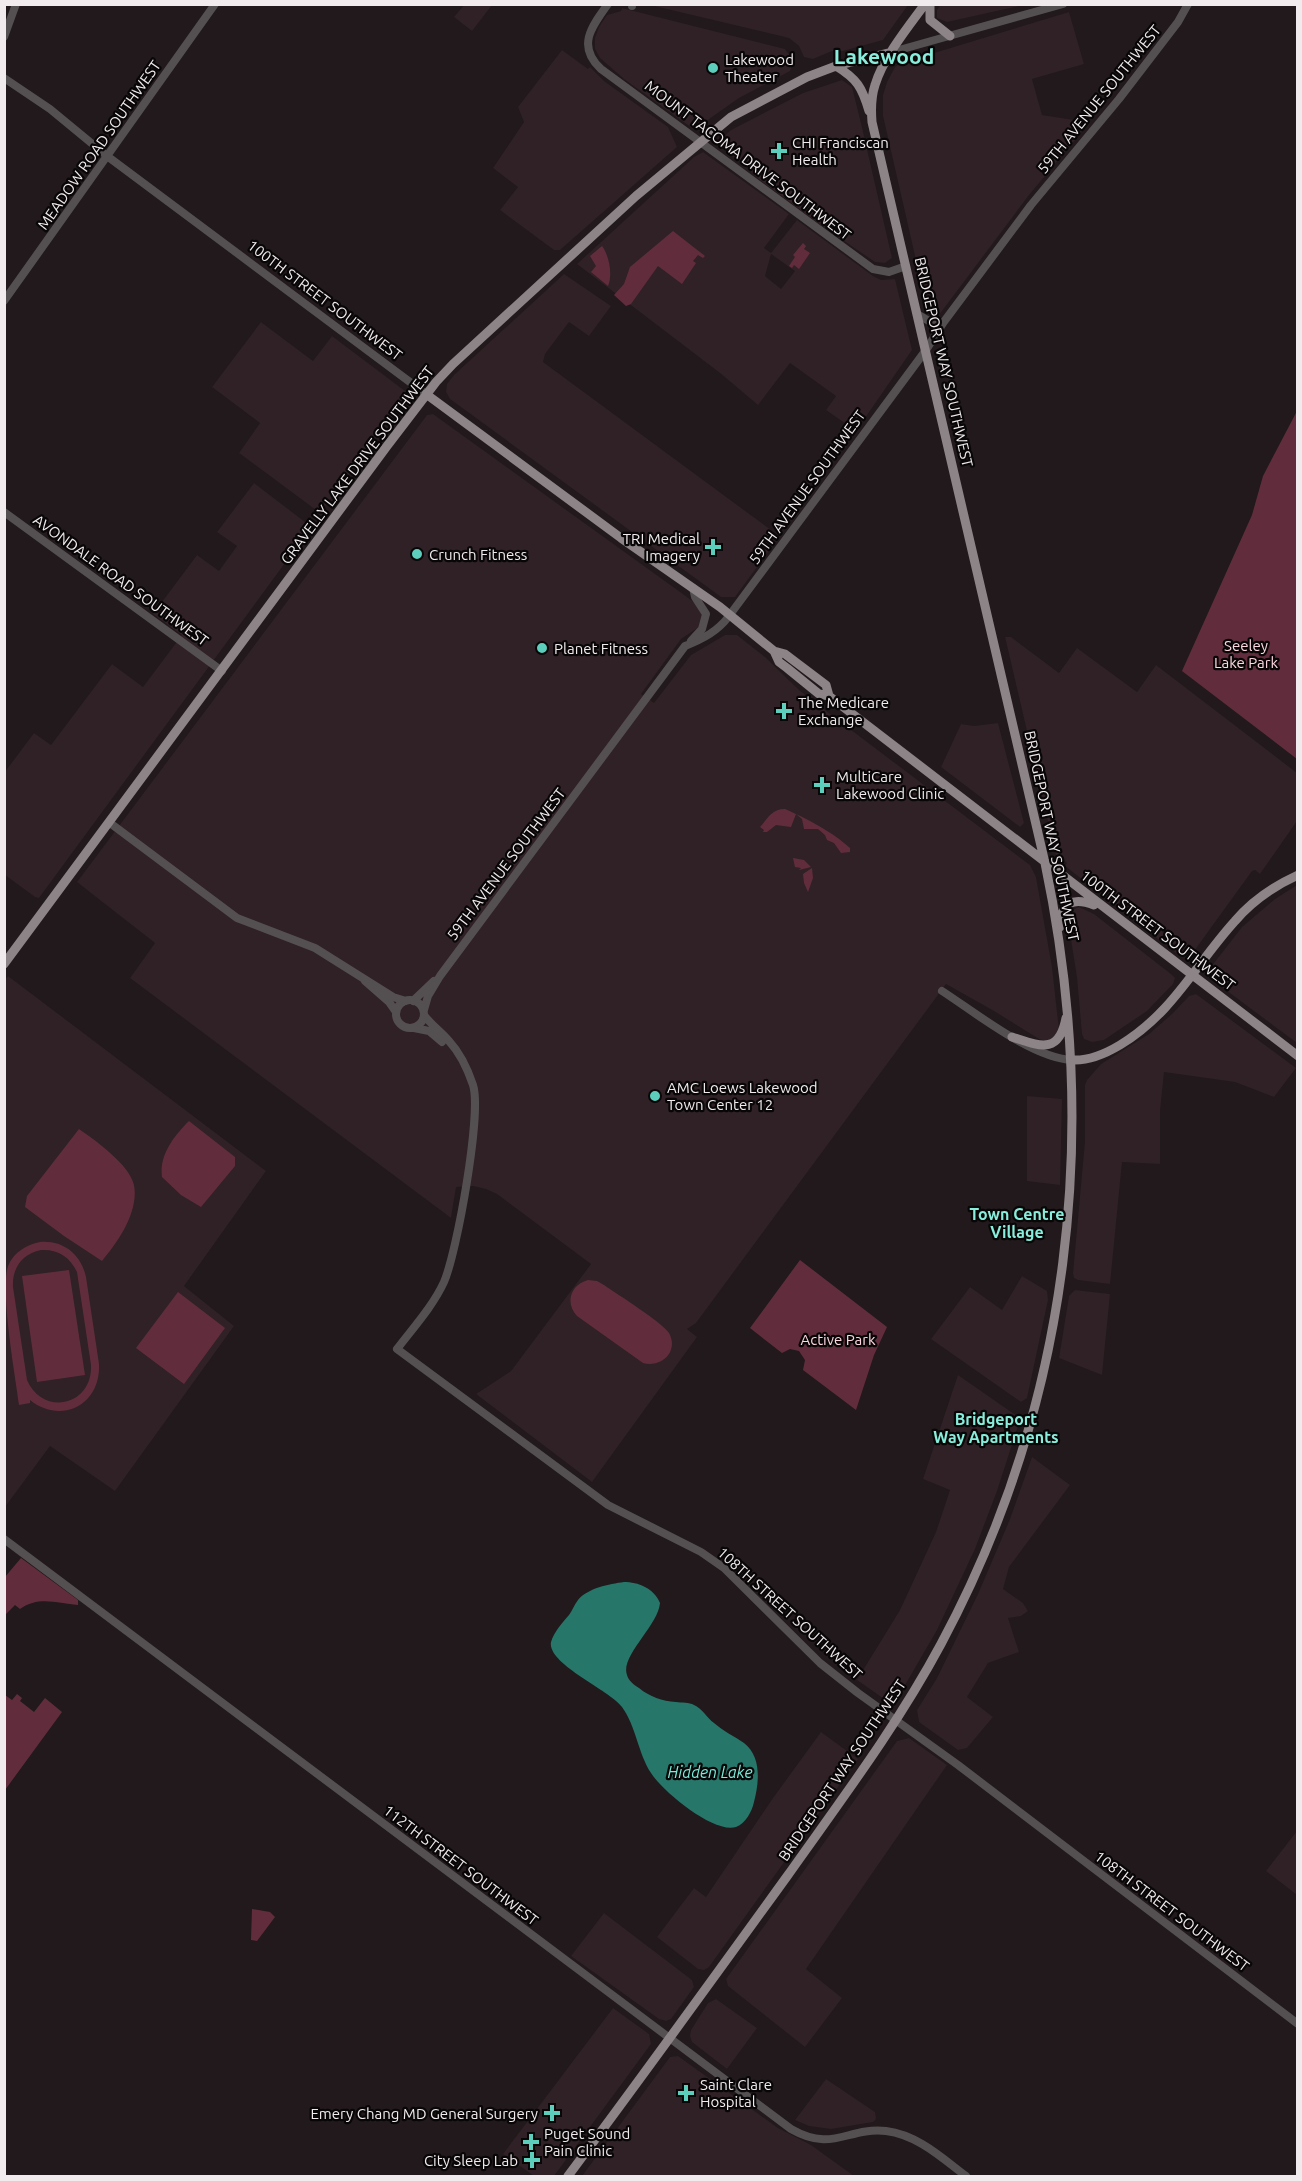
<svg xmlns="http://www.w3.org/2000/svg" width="1302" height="2181" viewBox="0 0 1302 2181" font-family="Ubuntu,sans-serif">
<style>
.built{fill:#2f2125;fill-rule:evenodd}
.green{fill:#612d3d;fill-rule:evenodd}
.water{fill:#267669}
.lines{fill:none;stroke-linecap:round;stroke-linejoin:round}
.minor{stroke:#545051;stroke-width:8}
.major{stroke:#8c8486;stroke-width:9}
.poi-dot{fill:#5ccebb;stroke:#080606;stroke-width:2}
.labels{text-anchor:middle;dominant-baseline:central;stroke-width:4.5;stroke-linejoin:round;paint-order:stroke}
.poi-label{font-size:15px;fill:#f1ebed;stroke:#080606;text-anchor:start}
.street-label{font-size:15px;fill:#f1ebed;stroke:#080606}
.park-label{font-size:15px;fill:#fed8e1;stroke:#080606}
.neighbourhood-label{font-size:16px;font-weight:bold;fill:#88eedb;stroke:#080606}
.water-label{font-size:16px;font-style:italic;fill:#79ebd7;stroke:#080606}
.district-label{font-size:21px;font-weight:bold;fill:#88eedb;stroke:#080606}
</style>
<rect width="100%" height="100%" fill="#21191b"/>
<path class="built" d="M941 4H1024V5L947 22 937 18V10Z
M464 5V4L492 5 472 31 454 17Z
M650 5H908L883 40 843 51H832L813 59 804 57 799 46 789 38Z
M622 8 785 49 791 57 792 67 790 71 739 98 702 124 692 128 624 79 600 58 595 49V38L599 27 607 15 621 11Z
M1069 12 1084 64 1032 79 1042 115 1074 120 1085 128 1029 195 939 315 936 318 929 317 883 116V95L887 82 895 67 901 63Z
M562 50 588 69 590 67 604 81 668 127 677 147 560 250H554L500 210 518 187 493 168 524 122 518 107Z
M842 80 852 87 861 123 892 258 885 263 875 262 825 228 760 180 724 149 722 138 731 130 803 93Z
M703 152 789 214 764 248 771 253 797 220 873 276 881 280 895 279 912 350 856 431 826 410 836 396 790 363 758 405 720 373 577 264 694 157ZM771 254 795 271 781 289 765 276Z
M564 274 611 306 589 336 569 322 545 354 543 362 771 530 774 536 776 541 735 597H721L450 399 446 392 447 384 454 375Z
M261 322 313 361 332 336 409 394 320 513 239 453 260 423 212 387Z
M433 414 694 602 702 613 699 627 681 639 641 694 654 703 691 655 725 635H737L765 657 799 690 834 717 1030 865 1036 877 1052 967 1059 1030 1055 1037 1046 1041 1039 1039 994 1011 946 984 696 1323 687 1329 697 1337 592 1482 476 1394 511 1371 591 1264 497 1194 486 1189 473 1186 456 1187 451 1218 130 978 155 943 77 882 427 415Z
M254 483 309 525 310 529 39 898 35 897 5 875 4 773 34 733 51 745 112 664 143 687 182 635 153 614 197 555 219 571 237 546 217 532Z
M1005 637H1011L1059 673 1077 648 1137 692 1156 665 1297 773V821L1260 874 1255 870 1252 871 1192 954 1180 956 1065 866 1067 863 1056 855Z
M998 723 1024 823 1020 827 941 767 961 724 974 726Z
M1297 885V1043L1215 982 1210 972 1211 967 1242 927 1275 899Z
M1079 907 1094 914 1171 974 1175 978 1173 984 1147 1011 1104 1040 1092 1042 1084 1039 1082 1034 1077 978 1068 920 1069 912Z
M8 976 266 1171 184 1286 234 1326 115 1491 50 1446 5 1507 4 981Z
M1196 994 1296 1068 1274 1097 1235 1082 1164 1072 1160 1111V1164L1122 1162 1110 1284 1078 1280 1074 1278 1073 1273 1085 1141V1085L1087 1080 1101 1064 1149 1034 1172 1014 1189 996Z
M1027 1096 1062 1099 1060 1185 1027 1181Z
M1022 1276 1047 1291 1048 1300 1027 1398 1021 1402 931 1339 970 1287 1002 1310Z
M1075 1290 1110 1294 1102 1375 1059 1358 1069 1296Z
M958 1375 1017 1416 1018 1426 997 1491 975 1549 937 1630 897 1699 893 1701H887L857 1680 900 1610 936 1532 950 1490 923 1479Z
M1032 1457 1070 1485 1009 1567 1003 1589 1023 1603 1028 1611 1021 1616 1008 1618 1019 1652 988 1663 967 1697 993 1717 967 1748 958 1750 919 1722 917 1710 937 1678 978 1594 1010 1519Z
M821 1732 858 1759 709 1967 704 1970 698 1969 657 1937 694 1888 706 1897 773 1798Z
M909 1738 947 1765 806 1969 842 1998 805 2047 728 1986 726 1979 897 1741Z
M1297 1831V1895L1266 1871Z
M604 1913 692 1980 694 1987 671 2019 666 2021 659 2019 571 1956Z
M716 1999 757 2028 727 2069 692 2042 690 2036 691 2030 708 2003Z
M613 2008 649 2034 651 2044 554 2176H534L503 2154Z
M678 2056 778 2128 811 2145 854 2176H582L670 2057Z
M826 2079 875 2112 876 2119 873 2122 831 2129 809 2126 795 2120Z"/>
<path class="green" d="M673 231 705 256 703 258 698 255 693 261 696 263 682 284 658 266 631 304 626 306 614 295 624 284 630 267Z
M803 243 806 246 804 249 810 253 799 269 794 265 792 268 789 266 795 257 793 255Z
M602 246C609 255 613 275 608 286L591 272 596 266 590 256Z
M1297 411V759L1182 671 1252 515 1263 476Z
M785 809C806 818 834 833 850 848V852L841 853 834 843 827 840 825 835 818 829H804L802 819 796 814 791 827 776 825 767 832H763L764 830 760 827C768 818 772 809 785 809Z
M793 858 804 860 811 867 799 870 801 868 795 867Z
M812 868 813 878 808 892 804 883 803 874Z
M189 1121 235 1157V1166L201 1207 181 1195 162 1177C159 1155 174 1136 189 1121Z
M79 1129C96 1141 129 1164 134 1185 139 1212 118 1242 102 1261L64 1236 25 1207 27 1196Z
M40 1242C63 1240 81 1254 86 1277L99 1364C101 1405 61 1425 30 1400V1403L19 1405C15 1374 0 1291 8 1266 14 1252 26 1245 40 1242ZM41 1250C58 1249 70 1257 77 1272L91 1365C93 1406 43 1417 27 1380L13 1287C12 1268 22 1254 41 1250Z
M800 1260 887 1327 874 1355 856 1410 803 1370 805 1360 799 1351 790 1349 782 1353 750 1328Z
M69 1270 85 1375 37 1382 22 1276Z
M588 1280 597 1281 604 1285C617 1294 663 1323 669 1333 679 1351 662 1368 643 1363L577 1316C565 1303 570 1285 588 1280Z
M178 1292 225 1328 184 1384 136 1348Z
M21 1558 78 1600V1605C57 1603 38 1596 20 1609L15 1605 5 1615V1577Z
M17 1694 22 1698 20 1701 34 1712 45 1698 62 1712 5 1790V1695L12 1700Z
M252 1909 270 1912 275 1917 257 1941 251 1940Z"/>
<path class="water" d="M624 1582C638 1582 654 1588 660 1603 658 1626 620 1656 627 1675 628 1680 634 1685 639 1688 650 1697 662 1701 676 1702 682 1703 689 1702 694 1705 702 1708 707 1718 714 1723 723 1731 734 1736 744 1743 762 1757 759 1783 754 1802 752 1811 746 1823 736 1827 714 1834 662 1791 651 1773 638 1753 636 1726 622 1707 608 1689 547 1664 551 1642 554 1632 562 1623 569 1615 572 1611 574 1605 578 1600 588 1588 609 1584 624 1582Z"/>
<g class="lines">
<path class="minor" d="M608 4C592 26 576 46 601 69L873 269 889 272 906 266
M632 4V6
M4 37 16 4
M892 52 1063 4
M4 78 50 109 107 156 426 394
M4 301 215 4
M917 314 934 324 943 323
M4 512 222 671
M691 641 702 629 706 614 695 597 693 588
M110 823 237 918 315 948 393 997 406 1001
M365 981 389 1002 396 1012
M942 991C976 1013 1032 1058 1072 1060
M396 1014a14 14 0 1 1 28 0a14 14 0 1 1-28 0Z
M413 1001 434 981
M424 1010 428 996 440 976 685 646C703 639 718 631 729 616L926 350 943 323 1031 205 1119 99 1178 22 1188 4
M424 1015C431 1025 441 1031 449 1041 460 1053 468 1070 473 1085 482 1113 457 1252 444 1282 433 1306 413 1328 397 1349L608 1505 701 1552 724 1568 820 1663 858 1693 958 1765 1298 2024
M414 1028 429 1031 442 1042
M4 1539 791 2129C833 2153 847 2127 886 2131 918 2135 942 2158 966 2176"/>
<path class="major" d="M930 4V20L950 36
M836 66C857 79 862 87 869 111
M426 394 621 538 720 607 774 651 779 662 787 668 819 694 829 696 1298 1056
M774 651 785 654 826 685 829 696
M1060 927C1061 902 1073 897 1094 905
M4 964 387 446 436 382 453 364 636 196 731 117 807 77 836 66 892 52
M1012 1037C1040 1046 1059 1055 1066 1018
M1072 1060C1089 1061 1105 1054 1120 1045 1173 1013 1195 965 1235 921 1252 901 1274 886 1298 875
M568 2176C642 2077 715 1976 788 1875 841 1800 897 1726 941 1644 1071 1402 1101 1130 1045 863L872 122C871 109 871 97 875 85 883 58 908 27 925 4"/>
</g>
<g class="poi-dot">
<circle cx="713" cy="68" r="6"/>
<path d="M776 142h6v6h6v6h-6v6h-6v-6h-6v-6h6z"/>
<path d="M710 538h6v6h6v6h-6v6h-6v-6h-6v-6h6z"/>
<circle cx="417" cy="554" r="6"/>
<circle cx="542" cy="648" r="6"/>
<path d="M781 702h6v6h6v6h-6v6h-6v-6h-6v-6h6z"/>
<path d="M819 776h6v6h6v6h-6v6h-6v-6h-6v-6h6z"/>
<circle cx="655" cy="1096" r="6"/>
<path d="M683 2084h6v6h6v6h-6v6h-6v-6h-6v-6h6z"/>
<path d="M549 2104h6v6h6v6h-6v6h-6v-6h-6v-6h6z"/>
<path d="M528 2133h6v6h6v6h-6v6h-6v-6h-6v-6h6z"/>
<path d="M529 2151h6v6h6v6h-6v6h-6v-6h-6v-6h6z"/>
</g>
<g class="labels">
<g class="poi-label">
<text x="725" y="59">Lakewood<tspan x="725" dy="17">Theater</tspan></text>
<text x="792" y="142">CHI Franciscan<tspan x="792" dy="17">Health</tspan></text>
<text x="700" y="538" text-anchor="end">TRI Medical<tspan x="700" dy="17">Imagery</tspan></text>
<text x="429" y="554">Crunch Fitness</text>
<text x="554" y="648">Planet Fitness</text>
<text x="798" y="702">The Medicare<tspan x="798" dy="17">Exchange</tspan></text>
<text x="836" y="776">MultiCare<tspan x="836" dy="17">Lakewood Clinic</tspan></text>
<text x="667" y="1087">AMC Loews Lakewood<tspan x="667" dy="17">Town Center 12</tspan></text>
<text x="700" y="2084">Saint Clare<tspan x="700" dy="17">Hospital</tspan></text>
<text x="538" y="2113" text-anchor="end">Emery Chang MD General Surgery</text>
<text x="544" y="2133">Puget Sound<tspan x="544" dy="17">Pain Clinic</tspan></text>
<text x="518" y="2160" text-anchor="end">City Sleep Lab</text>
</g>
<g class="street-label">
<text transform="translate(1099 99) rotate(-51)">59TH AVENUE SOUTHWEST</text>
<text transform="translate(99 145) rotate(-55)">MEADOW ROAD SOUTHWEST</text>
<text transform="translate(748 160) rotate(37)">MOUNT TACOMA DRIVE SOUTHWEST</text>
<text transform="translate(325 300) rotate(37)">100TH STREET SOUTHWEST</text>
<text transform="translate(944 362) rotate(77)">BRIDGEPORT WAY SOUTHWEST</text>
<text transform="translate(357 465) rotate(-53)">GRAVELLY LAKE DRIVE SOUTHWEST</text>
<text transform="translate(807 487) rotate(-54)">59TH AVENUE SOUTHWEST</text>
<text transform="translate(121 580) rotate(36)">AVONDALE ROAD SOUTHWEST</text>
<text transform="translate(1052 836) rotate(78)">BRIDGEPORT WAY SOUTHWEST</text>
<text transform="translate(506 864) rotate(-53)">59TH AVENUE SOUTHWEST</text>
<text transform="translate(1158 930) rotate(37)">100TH STREET SOUTHWEST</text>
<text transform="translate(790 1613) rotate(42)">108TH STREET SOUTHWEST</text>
<text transform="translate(842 1770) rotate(-56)">BRIDGEPORT WAY SOUTHWEST</text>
<text transform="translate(461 1865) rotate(37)">112TH STREET SOUTHWEST</text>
<text transform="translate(1172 1911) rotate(37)">108TH STREET SOUTHWEST</text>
</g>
<g class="park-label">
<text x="1246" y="645">Seeley<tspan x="1246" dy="17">Lake Park</tspan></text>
<text x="838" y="1339">Active Park</text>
</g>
<g class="neighbourhood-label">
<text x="1017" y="1214">Town Centre<tspan x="1017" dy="18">Village</tspan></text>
<text x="996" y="1419">Bridgeport<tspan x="996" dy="18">Way Apartments</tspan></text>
</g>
<g class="water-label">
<text x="710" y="1772">Hidden Lake</text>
</g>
<g class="district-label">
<text x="884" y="56">Lakewood</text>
</g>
</g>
<rect width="1302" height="2181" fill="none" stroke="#f1ebed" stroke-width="12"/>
</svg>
